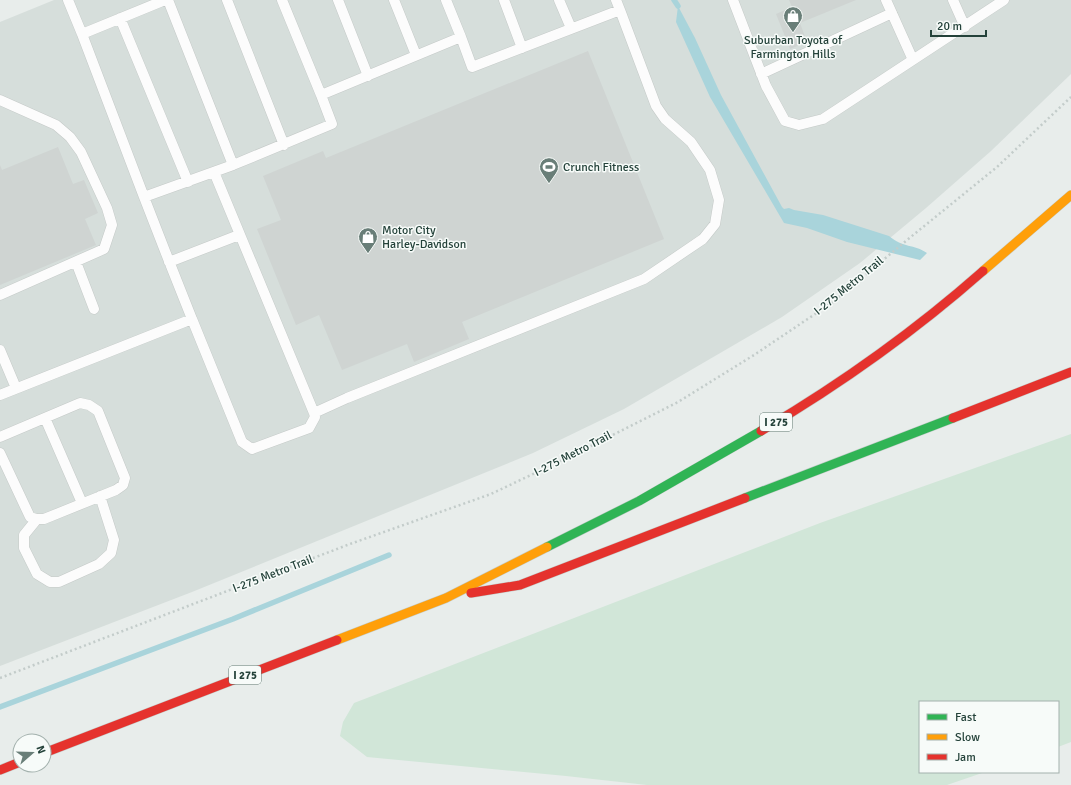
<svg xmlns="http://www.w3.org/2000/svg" width="1071" height="785" viewBox="0 0 1071 785" font-family="Signika,sans-serif">
<style>
.built{fill:#d6dedb}
.green{fill:#d1e6d8}
.water{fill:#a9d4db}
.lines{fill:none;stroke-linecap:round;stroke-linejoin:round}
.stream{stroke:#a9d4db;stroke-width:5.5}
.building{fill:#cfd4d2}
.lane-casing{stroke:#c5cac8;stroke-width:11}
.fast-casing{stroke:#c3ccc9;stroke-width:10}
.slow-casing{stroke:#c3ccc9;stroke-width:10}
.jam-casing{stroke:#c3ccc9;stroke-width:10}
.path{stroke:#c3ccca;stroke-width:2.5;stroke-dasharray:2 3;stroke-linecap:butt}
.lane{stroke:#fcfcfc;stroke-width:10}
.fast{stroke:#30b455;stroke-width:9}
.slow{stroke:#ff9f0a;stroke-width:9}
.jam{stroke:#e5322d;stroke-width:9}
.labels{text-anchor:middle;dominant-baseline:central;stroke-width:3;stroke-linejoin:round;paint-order:stroke}
.shield{fill:#f7fbf9;stroke:#637a73;stroke-width:1}
.shield-label{font-size:11px;font-weight:bold;fill:#24423a}
.poi-label{font-size:12px;fill:#24423a;stroke:#f7fbf9;text-anchor:start}
.street-label{font-size:12px;fill:#24423a;stroke:#f7fbf9}
</style>
<rect width="100%" height="100%" fill="#e8edeb"/>
<path class="built" d="M54 0H1071V74L991 151 926 208 860 263 782 317 624 409 533 453 192 592 0 666V22Z"/>
<path class="green" d="M1071 434V742L1058 747V702H920V772H985L947 785H647L566 776 367 757 340 736 343 722 354 703 820 523Z"/>
<path class="water" d="M678 6 695 38 721 95 782 207 784 209 789 208 794 210 823 215 889 236C903 248 914 244 927 253L920 260 847 242 807 228 784 223 710 97 676 22Z"/>
<g class="lines">
<path class="stream" d="M674 0 678 6
M0 707 233 619 389 555"/>
</g>
<path class="building" d="M789 0H856L800 23 807 42 790 49 776 14 792 7Z
M588 51 664 239 462 322 469 339 414 362 407 344 342 370 319 315 296 325 257 229 281 220 263 176 323 151 326 158Z
M58 147 73 184 84 180 98 213 85 219 96 245 0 285V165L2 170Z"/>
<g class="lines">
<defs>
<path id="lane" d="M68 0 82 34
M165 0 82 34 144 197 233 165 332 124 321 95 461 37 472 67 620 10 616 0
M168 0 233 165
M227 0 284 145
M282 0 321 95
M338 0 368 76
M394 0 416 55
M446 0 461 37
M504 0 522 48
M559 0 571 28
M733 0 766 86 785 121 799 125 823 119 1004 0
M886 0 913 60
M953 0 965 27
M120 18 188 182
M761 74 892 13
M0 100 56 125 70 137 81 152 107 208 112 225 104 249 0 295
M144 197 165 251 192 319
M76 262 94 309
M169 262 239 235
M0 350 16 388
M0 395 192 319 242 442 252 449 309 428 315 417 314 413 214 172
M314 413 347 398 644 279 703 239 715 224 719 200 710 170 691 142 665 119 656 106 620 10
M45 418 82 503
M0 437 80 403 89 405 98 411 125 478 123 485 116 490 44 519H37L30 517 0 453
M37 519 24 535V548L37 574 50 582H59L99 564 111 553 114 540 100 496"/>
<path id="fast" d="M745 498 953 418
M547 547 639 501 761 431"/>
<path id="slow" d="M983 271 1071 195
M337 640 446 598 547 547"/>
<path id="jam" d="M953 418 1071 372
M761 431C839 385 915 331 983 271
M471 593 520 585 745 498
M44 753 337 640
M0 770 20 762"/>
</defs>
<use href="#lane" class="lane-casing"/>
<use href="#fast" class="fast-casing"/>
<use href="#slow" class="slow-casing"/>
<use href="#jam" class="jam-casing"/>
<path class="path" d="M0 678 350 544 491 494 573 455 678 402 754 355 833 302 907 240 997 167 1071 97"/>
<use href="#lane" class="lane"/>
<use href="#fast" class="fast"/>
<use href="#slow" class="slow"/>
<use href="#jam" class="jam"/>
</g>
<defs>
<symbol id="shop-pin" viewBox="-11 -11 22 30"><path d="M0 17L-7.5 6A9.5 9.5 0 1 1 7.5 6Z" fill="#697e78" stroke="#f7fbf9"/><path d="M-5-2.5h2.3a2.7 3.5 0 0 1 5.4 0H5L5.5 6h-11ZM-1.5-2.5h3a1.5 2.3 0 0 0-3 0Z" fill="#fff"/></symbol>
<symbol id="stadium-pin" viewBox="-11 -11 22 30"><path d="M0 17L-7.5 6A9.5 9.5 0 1 1 7.5 6Z" fill="#697e78" stroke="#f7fbf9"/><path d="M0-5a6.5 5 0 1 0 0 10a6.5 5 0 1 0 0-10ZM-3.5-1.8h7v3.6h-7Z" fill="#fff"/></symbol>
</defs>
<g fill-rule="evenodd">
<use href="#shop-pin" x="782" y="5" width="22" height="30"/>
<use href="#stadium-pin" x="538" y="156" width="22" height="30"/>
<use href="#shop-pin" x="357" y="226" width="22" height="30"/>
</g>
<g class="labels">
<g class="shield">
<rect x="760" y="413" width="32" height="18" rx="3"/>
<rect x="229" y="666" width="32" height="18" rx="3"/>
</g>
<g class="shield-label">
<text x="776" y="422">I 275</text>
<text x="245" y="675">I 275</text>
</g>
<g class="poi-label">
<text x="793" y="40" text-anchor="middle">Suburban Toyota of<tspan x="793" dy="14">Farmington Hills</tspan></text>
<text x="563" y="167">Crunch Fitness</text>
<text x="382" y="230">Motor City<tspan x="382" dy="14">Harley-Davidson</tspan></text>
</g>
<g class="street-label">
<text transform="translate(849 286) rotate(-39)">I-275 Metro Trail</text>
<text transform="translate(573 454) rotate(-27)">I-275 Metro Trail</text>
<text transform="translate(273 574) rotate(-21)">I-275 Metro Trail</text>
</g>
</g>
<rect x="919" y="701" width="140" height="72" fill="#f7fbf9" stroke="#a3b1ad"/>
<rect x="927" y="714" width="20" height="6" fill="#30b455" stroke="#a3b1ad"/>
<text x="955" y="721" font-size="12" fill="#24423a">Fast</text>
<rect x="927" y="734" width="20" height="6" fill="#ff9f0a" stroke="#a3b1ad"/>
<text x="955" y="741" font-size="12" fill="#24423a">Slow</text>
<rect x="927" y="754" width="20" height="6" fill="#e5322d" stroke="#a3b1ad"/>
<text x="955" y="761" font-size="12" fill="#24423a">Jam</text>
<g transform="translate(32 753) rotate(70)"><circle r="19" fill="#f7fbf9" stroke="#a3b1ad"/>
<path d="M0-3L7 15L0 10L-7 15Z" fill="#697e78"/>
<text y="-6" font-size="11" font-weight="bold" text-anchor="middle" fill="#24423a">N</text>
</g>
<path d="M931 30v6h55v-6" fill="none" stroke="#24423a" stroke-width="2"/>
<text x="937" y="30" font-size="12" fill="#24423a" stroke="#f7fbf9" stroke-width="3" paint-order="stroke">20 m</text>
</svg>
